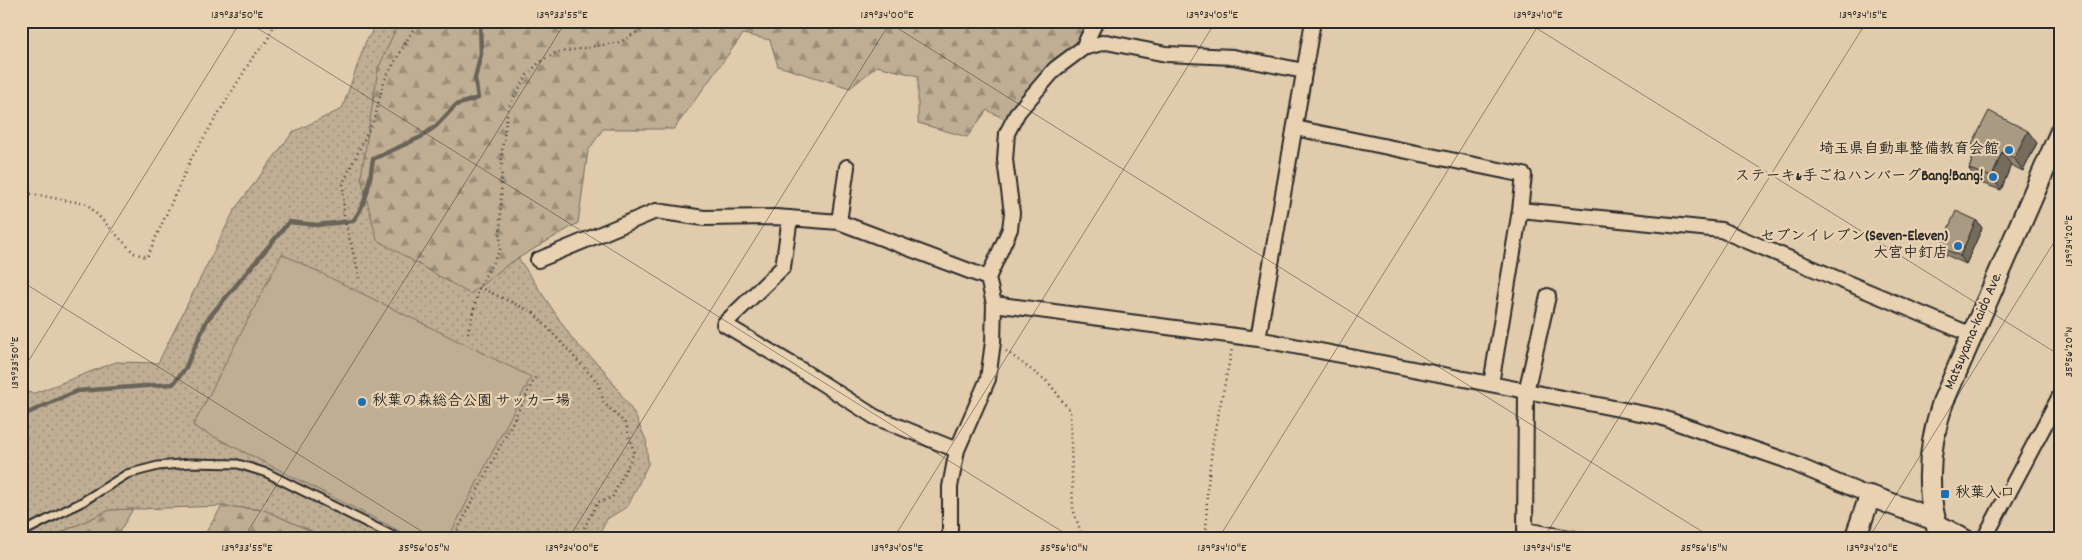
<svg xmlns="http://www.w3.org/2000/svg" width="2082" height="560" viewBox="0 0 2082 560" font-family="Dekko,'Klee One',sans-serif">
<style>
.grass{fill:url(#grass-dots);stroke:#756c60}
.forest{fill:url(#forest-firs);stroke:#756c60}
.garden{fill:#bfae94;stroke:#756c60}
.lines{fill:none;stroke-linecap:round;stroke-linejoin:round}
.stream{stroke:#696358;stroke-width:4.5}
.lane-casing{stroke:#2b2b2b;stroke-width:11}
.street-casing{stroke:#2b2b2b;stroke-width:18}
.secondary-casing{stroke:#2b2b2b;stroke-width:24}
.path{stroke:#2b2b2b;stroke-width:2.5;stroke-dasharray:1 4;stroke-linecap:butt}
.lane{stroke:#e8d2b1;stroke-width:7}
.street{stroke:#e8d2b1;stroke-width:14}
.secondary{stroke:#e8d2b1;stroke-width:20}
.wall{fill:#908471;stroke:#2b2b2b}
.shaded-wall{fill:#766c5c;stroke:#2b2b2b}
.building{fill:#a89a83;stroke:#2b2b2b}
.ticks{fill:none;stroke:#2b2b2b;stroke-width:1;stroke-opacity:0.45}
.poi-dot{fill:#1f6fb2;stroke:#e8d2b1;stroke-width:2}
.labels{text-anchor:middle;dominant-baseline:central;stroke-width:4.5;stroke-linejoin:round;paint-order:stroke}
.poi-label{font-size:15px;font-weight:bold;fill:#2b2b2b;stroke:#e8d2b1;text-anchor:end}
.street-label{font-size:15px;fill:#2b2b2b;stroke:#e8d2b1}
.neatline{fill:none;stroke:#2b2b2b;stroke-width:2}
.ticks-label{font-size:12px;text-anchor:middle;fill:#2b2b2b}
</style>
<defs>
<pattern id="grass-dots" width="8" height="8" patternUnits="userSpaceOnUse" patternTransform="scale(1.25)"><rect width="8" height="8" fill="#bfae94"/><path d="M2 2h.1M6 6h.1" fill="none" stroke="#9b8e79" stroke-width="1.8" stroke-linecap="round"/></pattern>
<pattern id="forest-firs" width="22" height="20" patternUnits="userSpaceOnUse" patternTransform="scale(1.25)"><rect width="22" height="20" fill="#bfae94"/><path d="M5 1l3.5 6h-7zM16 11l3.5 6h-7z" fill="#9b8e79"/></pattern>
</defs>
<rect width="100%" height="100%" fill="#e0cbac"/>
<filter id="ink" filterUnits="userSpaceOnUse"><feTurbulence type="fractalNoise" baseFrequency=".02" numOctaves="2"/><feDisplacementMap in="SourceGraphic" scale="10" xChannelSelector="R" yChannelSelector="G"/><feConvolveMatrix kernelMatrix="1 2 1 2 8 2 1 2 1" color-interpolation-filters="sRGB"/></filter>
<g filter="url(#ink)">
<path class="grass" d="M379 21H714L511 203 519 259 573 340 604 370 634 413 646 440 648 464 628 506 607 519 597 539H329L264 510 222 506 110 510 47 539H21V392L35 393 116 362 158 363 235 209 293 132 342 109 366 41Z"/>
<path class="forest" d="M399 21H1094L1082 46 1012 123 987 110 967 137 918 123V76L877 66 850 88 778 66 770 40 743 34 674 129H603L588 151 578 223 510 263 470 294 377 240 361 177 378 69Z
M222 506 264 510 329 539H202Z
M133 509 115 539H47L110 510Z"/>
<path class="garden" d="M282 254 531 377 448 539H415L193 426Z"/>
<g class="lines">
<path class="stream" d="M21 416 77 391 173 384 185 369 207 320 289 222 317 225 353 221C368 201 369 184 373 159L421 137 436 126 456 105 478 98 475 78 481 54 480 21"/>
<defs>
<path id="lane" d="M21 533 82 502 127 474 158 466 191 463 238 464 267 473 399 539"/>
<path id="street" d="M1083 48 1106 42 1166 54 1233 57 1304 71
M1295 128 1524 175 1520 210 1491 384
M1520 210 1721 230 1972 335
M790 218 783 267 724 324 803 371 875 417 957 450
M839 222 847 167
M538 260 656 211 704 218 776 217 839 222 988 278
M994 304 1258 339 1660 417 1785 460 1870 496
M1258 339 1313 21
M1933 519 1969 539
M1525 530 1575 539
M950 539V487L957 450 988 379 993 342 994 304 988 278 1010 229 1012 213 1005 160 1007 133 1018 112 1055 69 1083 48 1096 21
M1525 539 1526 392 1548 296
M1984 539 2061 394"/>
<path id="secondary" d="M1855 539 1870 496 1933 519
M1941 539C1924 494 1928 447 1943 402L2061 131"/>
</defs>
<use href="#lane" class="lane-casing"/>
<use href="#street" class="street-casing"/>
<use href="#secondary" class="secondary-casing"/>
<path class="path" d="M21 192 87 204 134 253 147 257 192 157 253 57 267 41 276 21
M360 278 344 218 343 183 375 117 384 81 418 21
M479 287 534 313 598 383 604 403 626 424 634 453 612 498 598 502 578 539
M468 333 479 287 500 250 502 150 508 108 527 75 540 62 555 53 620 42 649 25 680 21
M1006 351 1049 383 1070 411 1073 509 1083 539
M453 539 537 374
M1206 539 1207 493 1213 440 1232 349"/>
<use href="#lane" class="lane"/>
<use href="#street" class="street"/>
<use href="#secondary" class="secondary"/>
</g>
<path class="wall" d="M2037 143 2023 171 2011 165 2001 190 1978 182 1969 169 1976 149 1972 144Z
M1976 220 1982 228 1966 264 1946 255 1940 247Z"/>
<path class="shaded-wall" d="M2028 131 2037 143 2023 171 2014 158Z
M2002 152 2011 165 2001 190 1992 177Z
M1976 220 1982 228 1966 264 1960 256Z"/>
<path class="building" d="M1989 111 2028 131 2014 158 2002 152 1992 177 1969 169 1977 146 1972 144Z
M1956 211 1976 220 1960 256 1940 247Z"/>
</g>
<path class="ticks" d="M246 21 1074 539M886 21 1714 539M1525 21 2061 356M21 281 434 539M21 373 241 21M243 539 566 21M568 539 891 21M893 539 1216 21M1218 539 1541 21M1543 539 1867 21M1868 539 2061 231"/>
<g class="poi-dot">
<circle cx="2009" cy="150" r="5"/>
<circle cx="1993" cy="177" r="5"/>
<circle cx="1958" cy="246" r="5"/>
<circle cx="362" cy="402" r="5"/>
<rect x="1940" y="489" width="10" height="10" rx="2.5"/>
</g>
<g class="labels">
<g class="poi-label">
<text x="1999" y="150">埼玉県自動車整備教育会館</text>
<text x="1983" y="177">ステーキ&amp;手ごねハンバーグBang!Bang!</text>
<text x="1948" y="237">セブンイレブン(Seven-Eleven)<tspan x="1948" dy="17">大宮中釘店</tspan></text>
<text x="372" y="402" text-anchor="start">秋葉の森総合公園 サッカー場</text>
<text x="1955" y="494" text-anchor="start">秋葉入口</text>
</g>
<g class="street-label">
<text transform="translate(1974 331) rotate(-67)">Matsuyama-kaido Ave.</text>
</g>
</g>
<rect width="2082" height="560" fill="none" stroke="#e8d2b1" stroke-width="55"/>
<rect x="28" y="28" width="2026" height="504" class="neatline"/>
<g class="ticks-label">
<text x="237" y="18">139°33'50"E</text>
<text x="562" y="18">139°33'55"E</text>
<text x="887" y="18">139°34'00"E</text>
<text x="1212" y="18">139°34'05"E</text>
<text x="1538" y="18">139°34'10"E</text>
<text x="1863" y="18">139°34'15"E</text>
<text transform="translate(2068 241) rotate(-90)" y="4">139°34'20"E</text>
<text transform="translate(2068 352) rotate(-90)" y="4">35°56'20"N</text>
<text transform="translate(14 363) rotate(-90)" y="4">139°33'50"E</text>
<text x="247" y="551">139°33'55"E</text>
<text x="424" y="551">35°56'05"N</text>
<text x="572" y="551">139°34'00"E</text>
<text x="897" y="551">139°34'05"E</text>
<text x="1064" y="551">35°56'10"N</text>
<text x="1222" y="551">139°34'10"E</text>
<text x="1547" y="551">139°34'15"E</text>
<text x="1704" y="551">35°56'15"N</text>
<text x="1872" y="551">139°34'20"E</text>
</g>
</svg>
